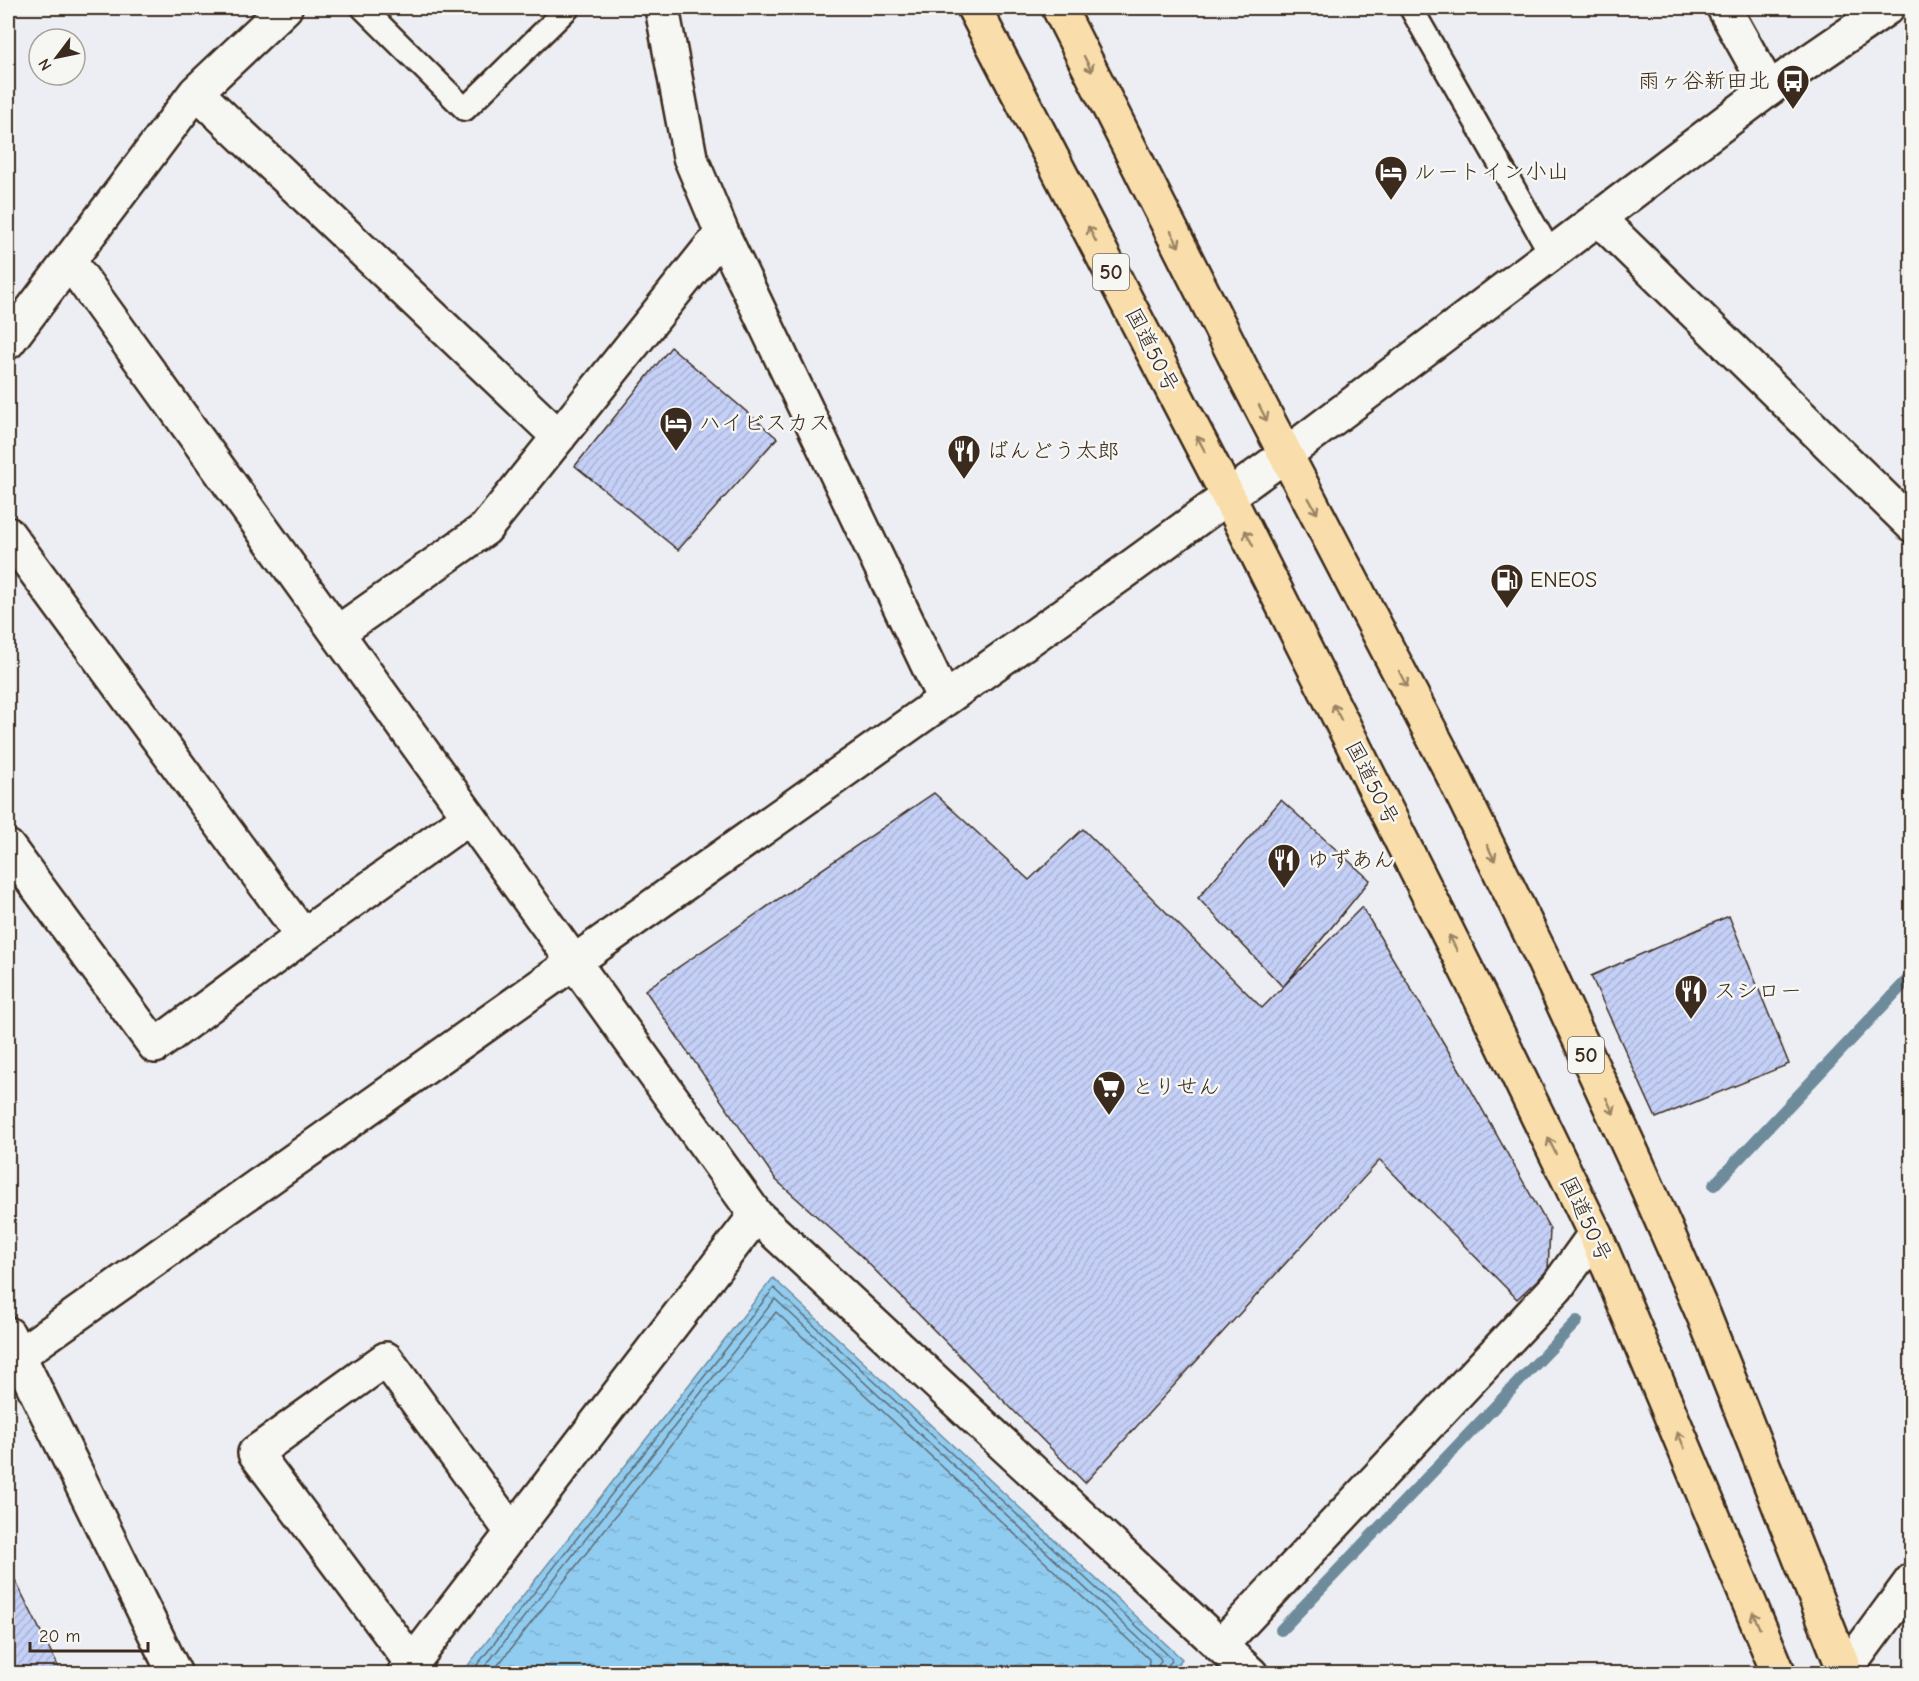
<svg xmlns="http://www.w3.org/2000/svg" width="1919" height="1681" viewBox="0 0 1919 1681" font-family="'Comic Neue','Klee One',sans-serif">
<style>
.water{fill:url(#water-ripples);stroke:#6e8b9c;stroke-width:1.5}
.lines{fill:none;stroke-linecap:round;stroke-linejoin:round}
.shore{stroke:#5d6b72;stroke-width:1.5}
.stream{stroke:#6e8b9c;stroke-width:12}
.building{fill:url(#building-hatch);stroke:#3b2a1e;stroke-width:1.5}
.service-casing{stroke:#3b2a1e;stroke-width:27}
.minor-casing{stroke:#3b2a1e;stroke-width:38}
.tertiary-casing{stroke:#3b2a1e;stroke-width:38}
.trunk-casing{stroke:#3b2a1e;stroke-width:38}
.service{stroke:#f6f6f2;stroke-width:22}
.minor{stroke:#f6f6f2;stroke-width:33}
.tertiary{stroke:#f6f6f2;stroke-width:33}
.trunk{stroke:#f9deab;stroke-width:33}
.oneway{stroke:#9a8464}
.labels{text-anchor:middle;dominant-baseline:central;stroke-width:5;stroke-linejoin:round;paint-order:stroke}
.shield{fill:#f6f6f2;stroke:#73675e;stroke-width:1.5}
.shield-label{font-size:21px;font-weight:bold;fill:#3b2a1e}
.poi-label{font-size:22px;fill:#3b2a1e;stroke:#f6f6f2;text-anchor:start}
.street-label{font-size:22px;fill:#3b2a1e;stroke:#f6f6f2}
</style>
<defs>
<pattern id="water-ripples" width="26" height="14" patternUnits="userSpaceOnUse" patternTransform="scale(1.5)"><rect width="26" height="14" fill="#90ccf0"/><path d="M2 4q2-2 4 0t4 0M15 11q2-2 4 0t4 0" fill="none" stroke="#7dafcd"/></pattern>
<pattern id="building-hatch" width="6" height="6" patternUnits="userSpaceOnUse" patternTransform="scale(1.5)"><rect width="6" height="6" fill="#c5d0f7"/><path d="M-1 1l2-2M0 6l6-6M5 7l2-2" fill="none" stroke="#aab3d3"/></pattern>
</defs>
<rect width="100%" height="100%" fill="#eceef3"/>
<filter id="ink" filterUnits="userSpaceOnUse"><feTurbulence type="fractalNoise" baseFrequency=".0167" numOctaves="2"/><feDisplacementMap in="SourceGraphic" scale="12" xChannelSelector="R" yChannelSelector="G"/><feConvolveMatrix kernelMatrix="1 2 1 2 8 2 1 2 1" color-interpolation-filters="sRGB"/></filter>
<g filter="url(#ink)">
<path class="water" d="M773 1278 1182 1659 1168 1674 462 1673Z"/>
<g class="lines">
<path class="shore" d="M470 1674 774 1288 1171 1658 1172 1661 1165 1668 1164 1674
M479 1674 775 1299 1160 1658 1161 1661 1157 1667V1674
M491 1674 776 1312 1149 1659 1148 1674"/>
<path class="stream" d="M1714 1185 1912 975
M1281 1630 1577 1321"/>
</g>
<path class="building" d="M671 347 777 438 678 550 575 466Z
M934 793 1029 880 1083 829 1262 1008 1362 907 1461 1072 1550 1229 1548 1270 1517 1299 1380 1160 1085 1483 861 1256 776 1180 645 990Z
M1281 800 1370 880 1283 987 1198 898Z
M1729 916 1789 1064 1656 1118 1591 976Z
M8 1566 62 1674H8Z"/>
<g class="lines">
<defs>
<path id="service" d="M363 8 465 109 568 8
M1411 8 1551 254"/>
<path id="minor" d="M662 8 690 157 722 233 944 699
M1724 8 1769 89
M196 92 559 437
M1599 219 1912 525
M70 262 756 1215 1251 1674
M8 342 196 92 285 8
M8 534 303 936
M337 633 485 529 722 233
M8 847 155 1046 303 936 469 817
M1221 1645 1557 1287 1595 1234
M412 1663 255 1453 386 1359 512 1532
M1845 1671 1912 1580
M404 1674 756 1215"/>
<path id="tertiary" d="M8 1334 175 1674
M8 1363 1123 573 1285 455 1769 89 1887 8"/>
<path id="trunk" d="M974 8 1228 496 1479 995 1595 1234 1779 1674
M1059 8 1249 384 1451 771 1539 951 1637 1164 1704 1316 1846 1674"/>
</defs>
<use href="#service" class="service-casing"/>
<use href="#minor" class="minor-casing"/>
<use href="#tertiary" class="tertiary-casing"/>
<use href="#trunk" class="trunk-casing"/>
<use href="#service" class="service"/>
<use href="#minor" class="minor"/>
<use href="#tertiary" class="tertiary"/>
<use href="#trunk" class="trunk"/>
</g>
<defs><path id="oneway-shaft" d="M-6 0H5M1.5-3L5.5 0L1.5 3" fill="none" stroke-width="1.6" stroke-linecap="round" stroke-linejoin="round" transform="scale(1.5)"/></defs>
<g class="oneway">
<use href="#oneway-shaft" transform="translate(1088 64) rotate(63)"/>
<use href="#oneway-shaft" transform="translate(1092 234) rotate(-117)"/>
<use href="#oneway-shaft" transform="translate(1175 239) rotate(63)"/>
<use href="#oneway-shaft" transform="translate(1263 413) rotate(63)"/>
<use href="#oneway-shaft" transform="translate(1201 444) rotate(-118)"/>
<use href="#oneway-shaft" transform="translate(1313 506) rotate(61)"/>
<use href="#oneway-shaft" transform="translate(1249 538) rotate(-117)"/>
<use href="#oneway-shaft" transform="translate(1403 679) rotate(63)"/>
<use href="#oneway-shaft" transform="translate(1337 712) rotate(-117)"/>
<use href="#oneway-shaft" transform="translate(1491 853) rotate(64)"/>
<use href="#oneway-shaft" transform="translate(1453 943) rotate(-117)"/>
<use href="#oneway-shaft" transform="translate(1610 1106) rotate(65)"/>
<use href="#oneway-shaft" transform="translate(1552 1146) rotate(-116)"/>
<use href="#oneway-shaft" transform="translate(1681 1440) rotate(-113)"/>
<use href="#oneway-shaft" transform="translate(1756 1620) rotate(-113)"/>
</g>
</g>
<defs>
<symbol id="bus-pin" viewBox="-11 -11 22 30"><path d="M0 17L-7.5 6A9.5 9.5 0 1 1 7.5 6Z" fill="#3b2a1e" stroke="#f6f6f2"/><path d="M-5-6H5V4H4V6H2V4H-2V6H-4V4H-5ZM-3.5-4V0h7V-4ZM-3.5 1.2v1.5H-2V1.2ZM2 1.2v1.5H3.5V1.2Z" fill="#fff"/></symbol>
<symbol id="hotel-pin" viewBox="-11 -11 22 30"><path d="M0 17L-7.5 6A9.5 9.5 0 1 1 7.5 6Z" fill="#3b2a1e" stroke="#f6f6f2"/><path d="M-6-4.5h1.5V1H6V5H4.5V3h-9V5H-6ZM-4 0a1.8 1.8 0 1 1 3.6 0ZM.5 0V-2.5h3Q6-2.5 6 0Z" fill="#fff"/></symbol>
<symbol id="restaurant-pin" viewBox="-11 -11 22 30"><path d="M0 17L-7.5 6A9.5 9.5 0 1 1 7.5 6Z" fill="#3b2a1e" stroke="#f6f6f2"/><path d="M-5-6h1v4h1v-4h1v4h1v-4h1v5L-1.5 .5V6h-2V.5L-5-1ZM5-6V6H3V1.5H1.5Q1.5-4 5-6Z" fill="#fff"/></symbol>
<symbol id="fuel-pin" viewBox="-11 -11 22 30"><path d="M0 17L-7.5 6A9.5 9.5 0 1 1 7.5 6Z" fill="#3b2a1e" stroke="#f6f6f2"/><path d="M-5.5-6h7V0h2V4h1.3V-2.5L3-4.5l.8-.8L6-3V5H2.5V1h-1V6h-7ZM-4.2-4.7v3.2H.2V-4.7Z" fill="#fff"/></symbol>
<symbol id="supermarket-pin" viewBox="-11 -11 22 30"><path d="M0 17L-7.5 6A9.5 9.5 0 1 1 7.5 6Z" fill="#3b2a1e" stroke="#f6f6f2"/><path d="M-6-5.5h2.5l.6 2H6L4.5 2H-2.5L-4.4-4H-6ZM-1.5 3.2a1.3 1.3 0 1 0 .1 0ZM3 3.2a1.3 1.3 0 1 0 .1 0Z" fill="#fff"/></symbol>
</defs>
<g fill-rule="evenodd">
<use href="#bus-pin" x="1774" y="62" width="38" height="52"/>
<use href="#hotel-pin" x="1372" y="153" width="38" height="52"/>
<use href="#hotel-pin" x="657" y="404" width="38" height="52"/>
<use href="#restaurant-pin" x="945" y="432" width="38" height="52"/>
<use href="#fuel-pin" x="1488" y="561" width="38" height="52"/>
<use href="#restaurant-pin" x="1265" y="841" width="38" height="52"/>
<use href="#restaurant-pin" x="1672" y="972" width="38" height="52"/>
<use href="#supermarket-pin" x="1090" y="1068" width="38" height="52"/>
</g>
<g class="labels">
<g class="shield">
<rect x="1093" y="254" width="36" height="36" rx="4.5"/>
<rect x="1568" y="1037" width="36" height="36" rx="4.5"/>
</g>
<g class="shield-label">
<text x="1111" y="272">50</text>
<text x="1586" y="1055">50</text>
</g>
<g class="poi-label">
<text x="1770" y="81" text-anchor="end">雨ヶ谷新田北</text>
<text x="1414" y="172">ルートイン小山</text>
<text x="699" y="423">ハイビスカス</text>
<text x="987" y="451">ばんどう太郎</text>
<text x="1530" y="580">ENEOS</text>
<text x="1307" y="860">ゆずあん</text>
<text x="1714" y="991">スシロー</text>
<text x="1132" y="1087">とりせん</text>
</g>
<g class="street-label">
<text transform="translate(1152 350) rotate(63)">国道50号</text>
<text transform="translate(1372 783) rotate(63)">国道50号</text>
<text transform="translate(1586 1219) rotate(65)">国道50号</text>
</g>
</g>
<rect width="1919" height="1681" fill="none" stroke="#f6f6f2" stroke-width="30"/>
<rect x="15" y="15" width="1889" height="1651" fill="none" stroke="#3b2a1e" stroke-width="2" filter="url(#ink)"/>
<g transform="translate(57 57) rotate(238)"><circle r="28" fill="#f6f6f2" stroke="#aba49d" stroke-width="1.5"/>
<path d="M0-4.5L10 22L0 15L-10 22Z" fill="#3b2a1e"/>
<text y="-9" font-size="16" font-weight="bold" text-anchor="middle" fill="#3b2a1e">N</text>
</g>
<path d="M30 1642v9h118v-9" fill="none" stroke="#3b2a1e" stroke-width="3"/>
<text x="39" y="1642" font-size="18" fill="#3b2a1e" stroke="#f6f6f2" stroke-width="4.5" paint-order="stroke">20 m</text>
</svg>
